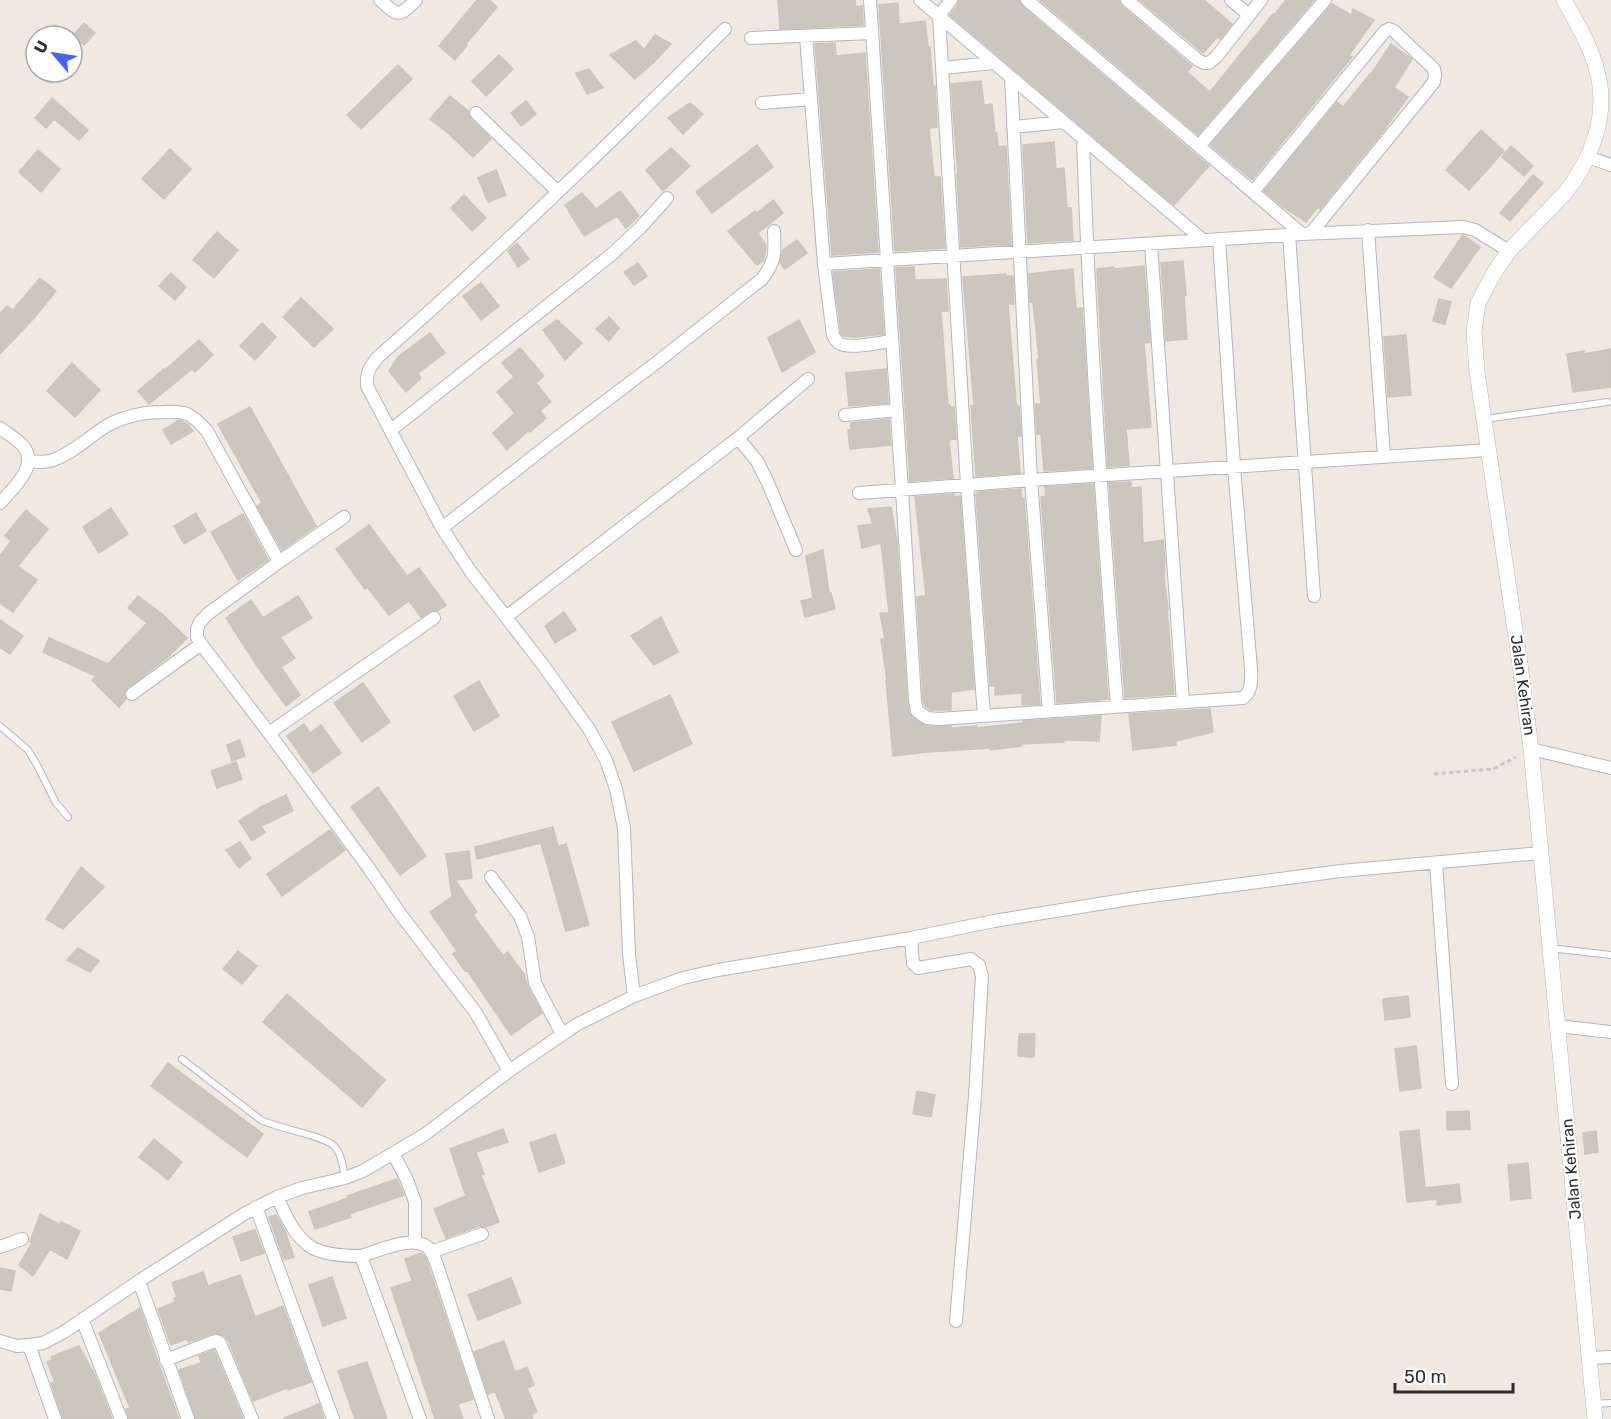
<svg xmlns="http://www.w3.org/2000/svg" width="1611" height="1419" viewBox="0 0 1611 1419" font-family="Rubik,sans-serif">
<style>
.building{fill:#cbc7bf;stroke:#cbc5ba;stroke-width:1.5}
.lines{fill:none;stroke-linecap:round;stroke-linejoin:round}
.service-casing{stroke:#b4b7c1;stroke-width:8}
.minor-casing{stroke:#b4b7c1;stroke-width:14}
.tertiary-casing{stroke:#b4b7c1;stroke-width:16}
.path{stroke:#c9c9c9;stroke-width:3;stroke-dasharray:4.5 3;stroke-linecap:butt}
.service{stroke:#fff;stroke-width:6}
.minor{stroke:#fff;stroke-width:12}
.tertiary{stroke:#fff;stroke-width:15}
.labels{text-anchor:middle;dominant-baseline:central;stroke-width:4.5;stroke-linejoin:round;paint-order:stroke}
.street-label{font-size:16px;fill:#2e2e2e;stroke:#fff}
</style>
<rect width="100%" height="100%" fill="#efe9e1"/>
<path class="building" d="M477 0H489L497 7 466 44 467 45 455 60 439 46Z
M778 0H855L856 7 862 6 863 25 780 29Z
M959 0H1019L1022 6 1209 166 1174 205 950 15 958 5Z
M1040 0H1119L1122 6 1192 66 1187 72 1210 92 1273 14 1274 15 1286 0H1314L1198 135Z
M1140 0H1204L1232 24 1220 39 1217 37 1203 53Z
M898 3 899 24 925 21 928 47H930L933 86H935L937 127 929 128 934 177H940L945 248 895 251 879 5Z
M1332 4 1351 15 1353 9 1374 20 1349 55 1352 57 1252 180 1210 145Z
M84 23 95 33 84 45 73 36Z
M655 35 671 44 654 62 635 79 610 55 636 41 644 50Z
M835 43 836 56 865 53 878 252 832 255 815 44Z
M1391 44 1412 59 1394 88 1408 97 1384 130 1320 209 1318 207 1306 222 1283 207 1264 191 1337 102 1343 107 1370 74H1371Z
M499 55 513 69 486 96 472 81Z
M398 65 412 79 361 129 347 115Z
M589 69 603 88 587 94 576 73Z
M981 81 984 105 992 104 995 133H997L998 147 1006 146 1011 244 961 247 957 175H958L951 84Z
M450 96 468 111 470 118 491 139 473 157 448 133 430 119Z
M52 98 88 130 79 140 54 119 46 128 35 118Z
M526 101 536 114 521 126 511 113Z
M690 103 703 114 683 134 668 118Z
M1481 130 1504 151 1469 190 1446 170Z
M1054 142 1056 169 1064 168 1067 208H1071L1073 240 1028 243 1023 145Z
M757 145 773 167 712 213 696 192Z
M1511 146 1533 166 1524 176 1502 157Z
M671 148 690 166 663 191 646 170Z
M170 149 191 169 164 199 142 179Z
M38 150 60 169 41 192 19 172Z
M496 170 506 195 488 202 478 178Z
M1533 175 1543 183 1510 221 1500 213Z
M620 191 639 216 626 228 617 216 584 236 565 205 582 193 596 209Z
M464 195 486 218 472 231 451 208Z
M773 200 783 213 758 233 766 246 764 260 757 265 728 231 755 211 757 213Z
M217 232 238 250 214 278 193 260Z
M1463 235 1480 247 1451 288 1434 277Z
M797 240 807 253 785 269 780 263 783 250Z
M517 243 529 259 518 267 508 251Z
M1183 261 1186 295 1184 296 1187 339 1166 341 1161 263Z
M638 263 647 276 634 285 624 272Z
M1144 266 1150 342 1144 343 1151 427 1126 429 1129 465 1108 467 1097 269 1114 267V269Z
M914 267 915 280 946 279 948 311H941L948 406 950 405V408L954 407 956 439 949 440 953 478 910 481 896 268Z
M879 269 884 334 856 337 843 336 841 333 833 272Z
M1073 269 1076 309 1082 308 1092 468 1044 471 1041 434H1037L1035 404H1041L1037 360 1039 359 1033 302H1030L1029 274Z
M171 273 186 287 175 300 159 286Z
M1006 274V276H1013L1014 304H1008L1016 403 1017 406H1019L1021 436H1017L1020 473 976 476 971 406 974 405 963 277Z
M40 278 56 291 35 317 0 354V314L7 306 13 310Z
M481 283 499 306 481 320 463 296Z
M301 298 333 329 314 347 283 317Z
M1439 299 1451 302 1445 324 1433 321Z
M609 317 619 328 609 341 596 329Z
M557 320 582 343 565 360 543 330Z
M799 320 815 352 782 372 768 338Z
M262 323 276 337 255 360 240 346Z
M430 333 445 353 418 373 421 378 406 392 389 371 398 357Z
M1406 335 1411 395 1388 397 1384 337Z
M199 340 213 355 195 372 192 369 149 404 138 391 164 369 165 370Z
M520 348 544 376 536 383 551 402 540 411 546 418 530 432 529 430 507 450 493 433 515 413 497 392 514 377 502 363Z
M1611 349V387L1573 392 1567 354 1584 351V354Z
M72 363 100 390 75 417 47 391Z
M886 369 888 403 849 406 846 373Z
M250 407 316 526 282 550 257 506 262 503 218 424Z
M889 419 891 445 850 449 848 430H851V423Z
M179 420 188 424 193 431 171 444 163 430Z
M1131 482V488L1141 487 1143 543 1163 540 1165 558 1164 578 1168 609H1167L1174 694 1125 698 1109 483Z
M1093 484 1108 699 1057 703 1041 497 1046 496 1045 487Z
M1021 489 1022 499 1024 498 1040 704 1022 705V693L995 695V686H990L976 494 978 492Z
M954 494V497L960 496 974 689 951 692V710H930L925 706 923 699 917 597 926 596 915 497Z
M891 507 897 541 907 701 909 712 912 717 926 726H951V728L977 726V728L1023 723V721L1101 716 1099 741 1064 740V742L1021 744V746L991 750V748L928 752 893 756 886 680H887L881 639H885L880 613H889L881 543 862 548 858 526 873 524 868 509Z
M111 508 128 534 99 553 83 527Z
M26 510 48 529 18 566 37 580 13 612 0 603V556L11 541 5 536Z
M196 513 206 531 184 544 174 526Z
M243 514 268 560 238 580 211 532Z
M369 525 407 576 419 568 446 605 438 611 433 610 421 617 409 601 389 615 367 587 365 589 336 549Z
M823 550 829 593H831L835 609 805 617 801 601 813 598 806 556Z
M138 596 162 614 187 638 167 658 127 688 124 694 126 699 119 707 92 680 96 676 43 652 49 638 108 664 147 623 128 608Z
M298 596 312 618 280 637 295 658 281 667 300 695 286 706 257 666 226 618 251 600 263 618Z
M564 612 576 630 555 643 545 626Z
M661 617 678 652 654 665 631 636Z
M0 620 23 636 10 654 0 647Z
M479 681 499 716 474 731 454 696Z
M363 683 390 722 362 742 334 703Z
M670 695 692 744 634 771 612 722Z
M1210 709 1213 732 1176 741V745L1133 750 1129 714Z
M304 724 310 733 321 725 341 753 313 773 287 736Z
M240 740 245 756 232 761 227 745Z
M236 762 242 779 217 788 211 771Z
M378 787 426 856 400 875 351 807Z
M286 795 293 811 261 826 265 832 252 841 239 821 261 807Z
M553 827 558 846 566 844 589 925 566 931 541 843 477 859 475 847Z
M330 830 345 850 282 896 267 874Z
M240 842 251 858 239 868 226 850Z
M469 851 472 878 455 880 477 912 473 915 503 956 508 952 524 974 528 987 542 1013 511 1035 467 970 465 971 453 954 457 951 430 912 452 897 446 854Z
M81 867 104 887 63 929 46 919Z
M78 948 99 961 90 972 67 960Z
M238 951 257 966 242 984 223 969Z
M287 994 385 1080 362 1107 263 1022Z
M1408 996 1410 1017 1385 1020 1383 999Z
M1019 1034H1035L1034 1057 1018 1056Z
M1416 1046 1421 1088 1400 1091 1395 1049Z
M168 1063 263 1134 247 1157 151 1086Z
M917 1091 935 1095 931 1117 913 1114Z
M1469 1111 1470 1129 1447 1130V1112Z
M503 1129 508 1142 476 1152 484 1174 481 1175 499 1222 485 1227 479 1226 446 1238 434 1209 466 1196 450 1149Z
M1419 1130 1425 1188 1459 1184 1461 1202 1437 1205V1199L1407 1202 1400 1132Z
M1596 1131 1598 1152 1585 1154 1583 1133Z
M555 1134 565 1163 539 1172 530 1143Z
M154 1139 182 1162 168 1180 139 1157Z
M1528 1163 1531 1198 1511 1200 1508 1165Z
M397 1179 404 1195 349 1214 351 1217 315 1229 309 1212 348 1198 347 1196Z
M40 1214 60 1225 61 1222 80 1231 67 1259 50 1249 33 1276 19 1265 32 1243 30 1242Z
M276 1215 285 1231 294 1257 284 1260 269 1217Z
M255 1230 264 1253 241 1261 233 1237Z
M421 1253 426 1258 429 1268 473 1399 458 1404 463 1419H435L391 1288 412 1281 405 1259Z
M0 1268 15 1271 11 1291 0 1289Z
M203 1272 208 1286 240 1275 255 1317 283 1306 311 1382 288 1390 287 1388 253 1401 228 1340 225 1336 215 1333 188 1342 187 1339 171 1345 158 1309 175 1302 174 1298 177 1297 172 1283Z
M332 1277 346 1318 323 1326 309 1285Z
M511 1278 521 1303 478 1320 468 1295Z
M140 1308 158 1362 179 1419H129L126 1409 130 1408 99 1333Z
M504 1341 515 1372 527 1367 534 1385 527 1388 537 1412 531 1414 533 1419H506L495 1391 488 1394 474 1352Z
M79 1346 95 1375 112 1419H63L51 1383 55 1382 47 1362 52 1360 51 1357Z
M214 1350 243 1419H196L179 1370 201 1363 199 1356Z
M367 1362 387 1419H355L338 1371Z
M319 1404 324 1419H284V1418Z"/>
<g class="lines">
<defs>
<path id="service" d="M1485 419 1608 402
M0 726 28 750 37 765 56 803 68 817
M1550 948 1611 955
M182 1059 261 1120C279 1129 323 1135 334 1146 342 1154 343 1168 345 1178
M1594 1404 1611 1403"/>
<path id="minor" d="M380 0C398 16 398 18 416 0
M870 0 902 490 915 700 917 711 927 718 939 719 1243 698C1253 690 1251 681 1251 669L1234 467 1219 239
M920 0 1203 240
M951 0 939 16 967 485 984 716
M1027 0 1302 234
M1127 0 1198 60 1204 63H1209L1217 56 1261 0
M1231 0 1249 15
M806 36 824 264 1302 234 1463 227 1475 230 1509 251
M751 38 872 33
M942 68 994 63
M1011 77 1031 480 1049 711
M762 103 811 99
M476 113 558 192
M1013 127 1064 122
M1083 138C1089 328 1103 517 1117 707
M1199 146 1325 0
M1588 157 1611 165
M1253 192 1385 31 1389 29 1394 31 1434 69 1435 75 1434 82 1311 233
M1368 230 1384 457
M1289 234 1314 596
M1151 244 1183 702
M824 264 833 335C835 339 836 341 839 343 848 350 881 342 892 341
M845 415 897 410
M0 428C8 434 17 439 23 446 40 466 12 489 0 503
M391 430 611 255 640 228 667 198
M738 438 757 461 768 483 796 550
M29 461C37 462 45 463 53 460 73 453 90 436 108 425 125 416 144 412 163 412 187 411 191 413 207 431L279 562 209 613 200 622 197 629V637L201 644 269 733 368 867 401 915 476 1013 509 1071
M859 493 1031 480 1489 450
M442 528 553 441 656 363 762 279C776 260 775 254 774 231
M279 562 344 517
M506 617 738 438 808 379
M132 694 201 644
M269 733 434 618
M1531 749 1611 768
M1436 863 1452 1084
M491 877 520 916 528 937 535 983 562 1034
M911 938 913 963 918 968 971 959 979 965 982 976 975 1096 956 1321
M634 996 629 954 624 828 616 789 606 760 589 729 543 665 471 572 442 528 367 386C366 372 370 367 378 357 498 252 612 141 725 29
M1558 1026 1611 1032
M393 1153 407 1180 415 1202V1243
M277 1197C285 1214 294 1236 311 1247 324 1255 346 1256 361 1256L420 1419
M256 1207 333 1419
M0 1247 22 1239
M431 1252 482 1234
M361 1256C379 1251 418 1231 432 1252 434 1256 435 1261 437 1265L488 1419
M139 1281 188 1419
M82 1319 121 1419
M0 1341 17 1346 29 1345 43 1343 64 1332 139 1281 244 1214 277 1197 302 1188 345 1178 363 1171 424 1135 509 1071 576 1025 634 996 683 978 718 970 911 938 994 921 1136 898 1341 871 1540 853
M29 1345 55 1419
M1589 1358 1611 1357
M166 1360 212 1342 217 1341 220 1343 252 1419"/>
<path id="tertiary" d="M1564 0C1576 22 1591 46 1597 71 1609 114 1592 158 1566 192L1509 251 1494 273 1478 303 1474 332 1477 372 1519 657 1531 749 1595 1419"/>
</defs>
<use href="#service" class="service-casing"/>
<use href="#minor" class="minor-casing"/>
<use href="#tertiary" class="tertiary-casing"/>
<path class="path" d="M1434 774 1493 769 1516 757"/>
<use href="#service" class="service"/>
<use href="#minor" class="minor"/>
<use href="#tertiary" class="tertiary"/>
</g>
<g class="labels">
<g class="street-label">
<text transform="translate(1523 685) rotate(82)">Jalan Kehiran</text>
<text transform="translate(1571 1169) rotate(-95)">Jalan Kehiran</text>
</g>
</g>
<g transform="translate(54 54) rotate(299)"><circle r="28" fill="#ffffff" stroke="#ababab" stroke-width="1.5"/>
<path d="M0-4.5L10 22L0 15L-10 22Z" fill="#4264fb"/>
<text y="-9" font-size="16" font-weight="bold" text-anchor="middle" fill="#2e2e2e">U</text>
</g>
<path d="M1395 1383v9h118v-9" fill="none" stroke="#2e2e2e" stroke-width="3"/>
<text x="1404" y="1383" font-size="18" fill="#2e2e2e" stroke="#ffffff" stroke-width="4.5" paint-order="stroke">50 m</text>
</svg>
